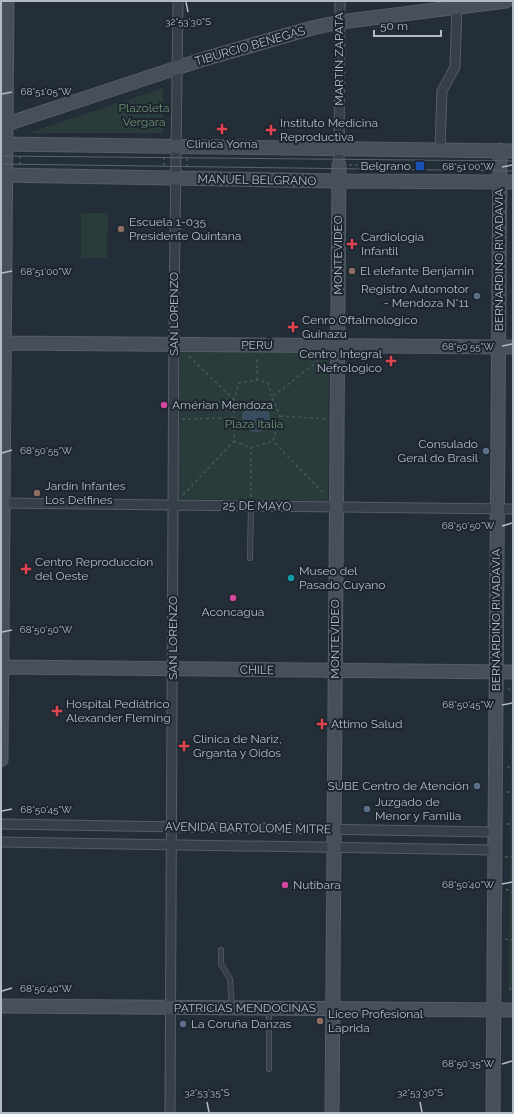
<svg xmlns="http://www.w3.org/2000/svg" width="514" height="1114" viewBox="0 0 514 1114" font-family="Raleway,sans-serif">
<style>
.green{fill:#293c3b}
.water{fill:#3a4d60}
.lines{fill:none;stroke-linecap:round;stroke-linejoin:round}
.lane-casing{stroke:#555e67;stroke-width:6}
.street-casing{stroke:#555e67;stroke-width:11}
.secondary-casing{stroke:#555e67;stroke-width:15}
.path{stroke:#455759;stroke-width:1.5;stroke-dasharray:3 3;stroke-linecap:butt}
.lane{stroke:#374049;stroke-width:4.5}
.street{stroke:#374049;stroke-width:9}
.secondary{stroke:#464f5b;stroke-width:13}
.tram{stroke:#5a646f;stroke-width:1}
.ticks{fill:none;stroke:#b2bbc5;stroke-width:1.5}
.health-dot{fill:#e0444e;stroke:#1d252e;stroke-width:1.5}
.transit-dot{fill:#1a4fb4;stroke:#1d252e;stroke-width:1.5}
.education-dot{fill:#8d6e63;stroke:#1d252e;stroke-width:1.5}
.service-dot{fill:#5c6f8a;stroke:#1d252e;stroke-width:1.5}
.hotel-dot{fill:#d1479c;stroke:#1d252e;stroke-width:1.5}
.culture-dot{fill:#0f9aa8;stroke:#1d252e;stroke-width:1.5}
.labels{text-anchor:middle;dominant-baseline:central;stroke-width:4;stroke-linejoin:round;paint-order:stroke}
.street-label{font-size:12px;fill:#b2bbc5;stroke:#1d252e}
.park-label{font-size:12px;fill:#6c9472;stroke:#1d252e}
.poi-label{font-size:12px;fill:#b2bbc5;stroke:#1d252e;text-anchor:start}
.ticks-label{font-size:10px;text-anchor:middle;fill:#b2bbc5;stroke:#1d252e;stroke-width:4;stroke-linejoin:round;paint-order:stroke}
</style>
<rect width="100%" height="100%" fill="#242e38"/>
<path class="green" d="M163 88V133H28Z
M81 213H108L107 258H81Z
M180 347 329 349 328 501 178 499Z
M512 693H513V990H509V985Z"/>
<path class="water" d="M242 418a14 14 0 1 1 28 0a14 14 0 1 1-28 0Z"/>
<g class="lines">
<defs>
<path id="lane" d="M250 558 251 506
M221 950V964L230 979 232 1006
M269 1009V1069"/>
<path id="street" d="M440 150 442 91 455 67 457 7
M339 165 340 1
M1 503 513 509
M1 824 495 832
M1 842 495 850
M170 1113 174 309 178 1"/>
<path id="secondary" d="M1 126 204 59 312 28 340 22 506 1
M1 144 513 151
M1 175 338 181 513 182
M1 343 513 347
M2 667 513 672
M1 760 7 1
M1 1006 513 1010
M332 1113 339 165
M493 1113 500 150"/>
</defs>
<use href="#lane" class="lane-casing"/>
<use href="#street" class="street-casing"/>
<use href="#secondary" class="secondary-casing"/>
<path class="path" d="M20 165V155
M349 165H380
M164 166V158
M461 166H488
M187 167V156
M189 356 234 400
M323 357 272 397 280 416 273 441 325 495
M257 380V356
M280 416 326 419
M182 419 234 418
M234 441 251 448 273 441
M183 495 234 441V400L239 383 257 380 268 383 272 396
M251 497V448
M508 688 513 694
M507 767H513
M507 792H513
M507 824H513
M505 857H513
M506 889 513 893
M505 939 513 940
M509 990 513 986"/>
<use href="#lane" class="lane"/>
<use href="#street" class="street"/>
<use href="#secondary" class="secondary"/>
<path class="tram" d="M1 156 513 161
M1 164 513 171"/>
</g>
<path class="ticks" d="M186 2 188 12M2 94 12 92M502 167 512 165M2 273 12 271M502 346 512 344M2 453 12 450M502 526 512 523M2 632 12 630M502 705 512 703M2 811 12 809M502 884 512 882M2 991 12 988M502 1064 512 1061M207 1102 209 1112M420 1102 422 1112"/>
<g class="health-dot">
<path d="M220 123h4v4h4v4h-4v4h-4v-4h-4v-4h4z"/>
<path d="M269 124h4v4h4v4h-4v4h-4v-4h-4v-4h4z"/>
<path d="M350 238h4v4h4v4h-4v4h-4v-4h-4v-4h4z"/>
<path d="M291 321h4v4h4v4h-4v4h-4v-4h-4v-4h4z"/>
<path d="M389 355h4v4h4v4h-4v4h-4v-4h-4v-4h4z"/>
<path d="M24 563h4v4h4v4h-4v4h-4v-4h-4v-4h4z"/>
<path d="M55 705h4v4h4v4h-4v4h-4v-4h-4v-4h4z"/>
<path d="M320 718h4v4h4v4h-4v4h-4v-4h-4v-4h4z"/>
<path d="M182 740h4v4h4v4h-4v4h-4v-4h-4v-4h4z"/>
</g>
<rect class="transit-dot" x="415" y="161" width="10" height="10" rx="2"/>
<g class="education-dot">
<circle cx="121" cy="229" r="4"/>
<circle cx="352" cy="271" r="4"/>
<circle cx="37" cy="493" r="4"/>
<circle cx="320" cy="1021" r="4"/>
</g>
<g class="service-dot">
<circle cx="477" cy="296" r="4"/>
<circle cx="486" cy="451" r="4"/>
<circle cx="477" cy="786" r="4"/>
<circle cx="367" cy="809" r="4"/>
<circle cx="183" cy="1024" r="4"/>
</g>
<g class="hotel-dot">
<circle cx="164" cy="405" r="4"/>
<circle cx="233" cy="598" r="4"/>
<circle cx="285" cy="885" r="4"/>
</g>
<circle class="culture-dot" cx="291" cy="578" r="4"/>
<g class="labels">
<g class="street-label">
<text transform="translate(250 46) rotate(-16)">TIBURCIO BENEGAS</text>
<text transform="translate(339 59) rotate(-90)">MARTÍN ZAPATA</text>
<text transform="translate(257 180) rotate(1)">MANUEL BELGRANO</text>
<text transform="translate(338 255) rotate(-90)">MONTEVIDEO</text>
<text transform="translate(499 260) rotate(-90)">BERNARDINO RIVADAVIA</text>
<text transform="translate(174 314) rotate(-90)">SAN LORENZO</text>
<text x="257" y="345">PERÚ</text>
<text transform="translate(257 506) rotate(1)">25 DE MAYO</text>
<text transform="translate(496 620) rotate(-90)">BERNARDINO RIVADAVIA</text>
<text transform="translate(173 638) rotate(-90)">SAN LORENZO</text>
<text transform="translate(335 639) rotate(-90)">MONTEVIDEO</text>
<text transform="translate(257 670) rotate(1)">CHILE</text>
<text transform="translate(248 828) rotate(1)">AVENIDA BARTOLOMÉ MITRE</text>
<text x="245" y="1008">PATRICIAS MENDOCINAS</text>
</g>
<g class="park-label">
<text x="144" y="108">Plazoleta<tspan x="144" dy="14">Vergara</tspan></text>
<text x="254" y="424">Plaza Italia</text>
</g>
<g class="poi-label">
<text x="280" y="123">Instituto Medicina<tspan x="280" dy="14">Reproductiva</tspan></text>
<text x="222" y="144" text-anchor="middle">Clinica Yoma</text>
<text x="411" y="166" text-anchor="end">Belgrano</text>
<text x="129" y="222">Escuela 1-035<tspan x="129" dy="14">Presidente Quintana</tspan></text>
<text x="361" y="237">Cardiologia<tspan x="361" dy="14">Infantil</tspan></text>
<text x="360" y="271">El elefante Benjamin</text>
<text x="469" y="289" text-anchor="end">Registro Automotor<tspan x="469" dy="14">- Mendoza N°11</tspan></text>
<text x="302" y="320">Cenro Oftalmologico<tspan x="302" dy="14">Guinazu</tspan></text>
<text x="382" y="354" text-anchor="end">Centro Integral<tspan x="382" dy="14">Nefrologico</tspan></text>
<text x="172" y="405">Amérian Mendoza</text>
<text x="478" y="444" text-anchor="end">Consulado<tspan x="478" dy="14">Geral do Brasil</tspan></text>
<text x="45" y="486">Jardín Infantes<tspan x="45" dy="14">Los Delfines</tspan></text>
<text x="35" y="562">Centro Reproduccion<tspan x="35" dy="14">del Oeste</tspan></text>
<text x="299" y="571">Museo del<tspan x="299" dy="14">Pasado Cuyano</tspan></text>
<text x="233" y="612" text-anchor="middle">Aconcagua</text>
<text x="66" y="704">Hospital Pediátrico<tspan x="66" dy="14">Alexander Fleming</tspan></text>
<text x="331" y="724">Attimo Salud</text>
<text x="193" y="739">Clinica de Nariz,<tspan x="193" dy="14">Grganta y Oidos</tspan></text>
<text x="469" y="786" text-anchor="end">SUBE Centro de Atención</text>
<text x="375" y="802">Juzgado de<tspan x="375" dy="14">Menor y Familia</tspan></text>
<text x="293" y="885">Nutibara</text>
<text x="328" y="1014">Liceo Profesional<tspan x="328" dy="14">Laprida</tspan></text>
<text x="191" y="1024">La Coruña Danzas</text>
</g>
</g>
<g class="ticks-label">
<text x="188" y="25">32°53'30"S</text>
<text x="46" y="95">68°51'05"W</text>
<text x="468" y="170">68°51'00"W</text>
<text x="46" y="275">68°51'00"W</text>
<text x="468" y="350">68°50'55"W</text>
<text x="46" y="454">68°50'55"W</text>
<text x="468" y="529">68°50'50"W</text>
<text x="46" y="633">68°50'50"W</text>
<text x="468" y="708">68°50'45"W</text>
<text x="46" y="813">68°50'45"W</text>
<text x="468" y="888">68°50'40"W</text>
<text x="46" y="992">68°50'40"W</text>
<text x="468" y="1067">68°50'35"W</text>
<text x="207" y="1096">32°53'35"S</text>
<text x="420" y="1096">32°53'30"S</text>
</g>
<rect width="514" height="1114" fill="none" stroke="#b2bbc5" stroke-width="4"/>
<path d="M374 30v6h67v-6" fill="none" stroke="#b2bbc5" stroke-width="2"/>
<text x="380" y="30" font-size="12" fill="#b2bbc5" stroke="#1d252e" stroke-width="3" paint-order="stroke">50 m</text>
</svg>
